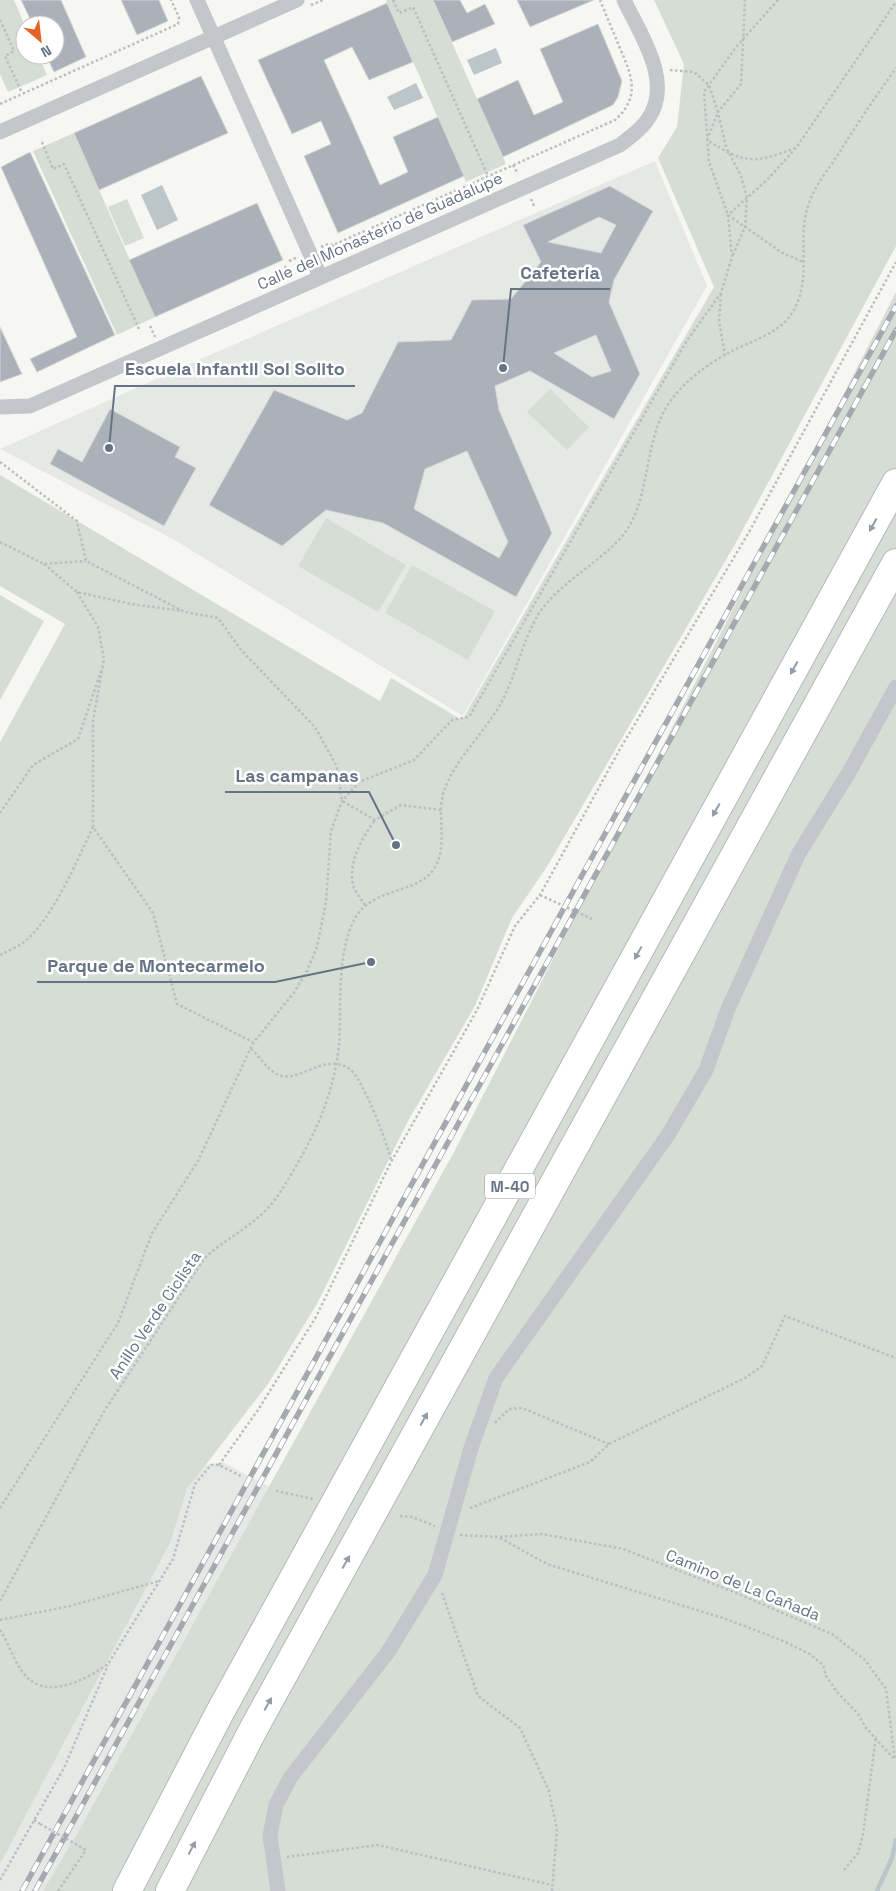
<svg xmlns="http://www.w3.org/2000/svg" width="896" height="1891" viewBox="0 0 896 1891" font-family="'Space Grotesk',sans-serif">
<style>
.built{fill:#e6e8e6}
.green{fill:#d6ddd4}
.water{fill:#bbc5ca}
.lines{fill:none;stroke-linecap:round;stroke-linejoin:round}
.stream{stroke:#bbc5ca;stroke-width:4.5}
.building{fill:#aab1b8;stroke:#d7d8d5;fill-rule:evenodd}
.motorway-casing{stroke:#b4b7bb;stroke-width:30}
.path{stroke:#bbbdc0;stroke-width:2.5;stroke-dasharray:2.5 2.5;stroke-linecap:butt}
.minor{stroke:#c3c6ca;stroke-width:15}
.motorway{stroke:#fff;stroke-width:28}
.rail-casing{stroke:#a4a9af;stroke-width:5.5}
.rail{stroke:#fff;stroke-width:4;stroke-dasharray:11;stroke-linecap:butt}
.path-bridge{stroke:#bbbdc0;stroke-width:2.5;stroke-dasharray:2.5 2.5;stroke-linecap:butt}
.oneway{fill:#939da9}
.labels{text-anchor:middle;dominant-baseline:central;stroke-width:5;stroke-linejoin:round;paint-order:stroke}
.shield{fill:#fff;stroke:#939da9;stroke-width:1}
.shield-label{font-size:15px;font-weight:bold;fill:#657384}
.street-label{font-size:16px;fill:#657384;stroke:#fff}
.leader{fill:none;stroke:#657384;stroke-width:2}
.callout-dot{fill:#657384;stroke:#fff;stroke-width:2}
.callout-label{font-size:18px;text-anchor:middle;font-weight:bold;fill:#657384;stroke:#fff;stroke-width:5;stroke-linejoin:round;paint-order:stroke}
</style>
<rect width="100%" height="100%" fill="#f6f6f3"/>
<path class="built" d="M655 161 707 286 463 716 171 538 0 449 203 358Z
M223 1462 277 1491 81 1891H0V1864L171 1541 187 1489 204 1465Z"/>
<path class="green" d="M0 0H14L25 26V55H38L47 75 8 92 0 74Z
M386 0H433L506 164 466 182Z
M654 0H896V246L734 546 548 865 512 918 475 1006 408 1121 318 1302 268 1384 187 1489 171 1541 0 1864V742L65 624 0 586V475L380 701 391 678 462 720 714 287 658 158 677 127 684 64Z
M74 133 155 317 117 335 33 151Z
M127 199 144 238 125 246 108 207Z
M896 292V1891H43L77 1834 454 1152Z
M550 389 589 427 567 450 527 412Z
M326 518 406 565 378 612 298 566Z
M412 565 495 611 468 660 385 613Z
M0 595 44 621 0 700Z"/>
<path class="water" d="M496 48 502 63 474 75 467 60Z
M416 83 423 98 394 110 387 97Z
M162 185 178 220 157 230 141 195Z"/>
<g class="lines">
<path class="stream" d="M877 1891 892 1858 896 1840"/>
</g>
<path class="building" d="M21 0H61L86 57 54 72 46 55H55V25H33Z
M121 0H159L168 21 137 35Z
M433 0H460L467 13 485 4 495 24 452 42Z
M517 0H594L530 27Z
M387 3 413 62 369 80 352 47 324 60 350 117 380 185 408 172 393 137 438 117 464 176 338 233 304 156 331 144 321 121 292 134 258 60Z
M598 24 622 81 618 97 613 105 503 157 477 99 518 80 534 115 563 102 540 49Z
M201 76 228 133 99 190 74 133Z
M30 152 115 335 37 372 30 359 77 337 1 167Z
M610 186 653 211 614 280 609 302 640 374 614 419 530 371 495 386 499 410 552 533 516 597 383 523 326 510 282 546 209 505 274 390 347 420 362 413 398 342 451 340 472 300 511 299 541 262 523 225ZM599 217 616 225 601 253 548 242ZM596 335 611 371 592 377 554 353ZM467 451 508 542 499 558 414 509 425 469Z
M257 203 283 260 155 317 129 260Z
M0 327 22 374 0 382Z
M110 409 180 447 175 457 196 468 164 526 50 464 58 449 82 462Z"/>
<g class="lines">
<defs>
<path id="motorway" d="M127 1891 219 1714 896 483
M170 1891 254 1728 896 563"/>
</defs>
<use href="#motorway" class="motorway-casing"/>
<path class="path" d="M393 0 399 13 413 7 488 176
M778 0 736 47 704 92 709 162 728 215 781 252 803 262
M311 5 323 0
M0 20 14 51 5 56 22 93
M670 70 694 72 709 85 718 112 707 140C745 164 754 164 795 148
M0 104 178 24 179 17 171 0
M42 142 53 169 64 164 140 331
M513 165 518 174
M531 199 534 206
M333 245 338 255
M321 247 328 244 333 245 615 120C642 96 631 74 619 46 613 31 606 15 600 0
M733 255 745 227 747 198 741 176 726 147 718 112 741 84 745 0
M289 261 298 257
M285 266 290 276
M721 294 719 321 725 355
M150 326 155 337
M0 462 77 521 86 561 185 612 218 618 241 650 315 727 337 767 342 801 375 820 401 805 441 810
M0 542 44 564 86 561
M44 564 77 592 131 604 183 611
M77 592 98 627 104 659 93 721V827L153 913 177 1004 253 1042
M0 813 33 765 78 739 102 668
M540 895 592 919
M365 905C361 899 355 892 353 885 348 862 362 838 375 820
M0 955C8 951 17 947 24 942 53 919 77 860 93 827
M251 1049C262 1058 267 1072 282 1076 297 1079 314 1065 330 1064 337 1063 345 1065 351 1070 364 1082 387 1142 391 1160
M495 1423 509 1409 522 1408 609 1444
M219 1465 258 1410 316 1317 391 1162 477 1010 515 926 540 895 620 749 749 532 896 262
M276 1491 314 1499
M0 1508 118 1323 152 1233 198 1161 253 1043 293 994 307 971 317 947 326 902 331 831 342 801 359 782 414 760 452 720 469 717 686 342 721 293 732 257 728 215 767 180 796 148 896 2
M470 1508 590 1462 609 1444 745 1378 762 1366 785 1316 896 1358
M400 1516 412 1517 435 1526
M460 1535 498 1537 542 1534 623 1549 729 1590 832 1634 865 1660 886 1689 895 1760
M500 1538 547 1564 726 1619 781 1640 810 1654 823 1665 826 1676 838 1693 858 1714 866 1728 895 1760
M442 1593 478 1696 520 1728 549 1791 557 1830 552 1891
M0 1601 103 1413 204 1259C223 1240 248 1229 267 1209 277 1199 284 1186 292 1173 316 1133 334 1093 339 1045 342 1005 336 960 353 922 369 886 420 895 435 867 449 843 435 813 445 788 458 756 485 732 501 703 516 675 522 642 538 615 560 579 612 558 631 523 651 485 645 434 672 399 686 380 708 364 728 353 748 342 776 335 790 316 815 281 795 241 809 203 815 185 829 169 839 153 857 124 876 96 896 68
M0 1620 70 1606 159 1581
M0 1630C10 1645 16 1669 30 1680 53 1698 88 1678 108 1664L173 1559 195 1484 211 1465H219L241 1476
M34 1820 40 1824
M287 1857 378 1845 552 1885
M844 1870 858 1853 863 1835 876 1736
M0 1880 64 1768 108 1665
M58 1891 86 1850"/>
<path class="minor" d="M197 0 320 276
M0 132 297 0
M0 407 30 406 620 145C630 137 641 130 648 119 674 82 640 34 624 0
M278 1891 270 1836 276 1805 290 1778 388 1652 435 1575 471 1448 496 1378 668 1135 706 1070 728 1009 799 853 848 774 896 687"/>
<use href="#motorway" class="motorway"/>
<defs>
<path id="rail" d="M22 1891 896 306
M35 1891 896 330"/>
</defs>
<use href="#rail" class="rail-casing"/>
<use href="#rail" class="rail"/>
<path class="path-bridge" d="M40 1824 86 1850"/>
</g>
<defs><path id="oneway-solid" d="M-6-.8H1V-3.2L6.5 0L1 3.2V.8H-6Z" transform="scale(1.25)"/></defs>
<g class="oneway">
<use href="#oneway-solid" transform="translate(873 525) rotate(119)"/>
<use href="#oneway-solid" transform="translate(794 668) rotate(119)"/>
<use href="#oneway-solid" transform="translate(716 810) rotate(119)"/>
<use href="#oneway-solid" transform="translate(638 953) rotate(119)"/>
<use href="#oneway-solid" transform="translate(424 1419) rotate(-61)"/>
<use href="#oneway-solid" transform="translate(346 1562) rotate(-61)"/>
<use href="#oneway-solid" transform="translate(268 1704) rotate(-61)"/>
<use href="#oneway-solid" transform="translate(192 1848) rotate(-62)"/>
</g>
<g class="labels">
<rect class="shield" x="485" y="1173.5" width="50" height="25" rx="4"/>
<g class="shield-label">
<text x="510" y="1186">M-40</text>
</g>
<g class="street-label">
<text transform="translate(380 231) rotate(-24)">Calle del Monasterio de Guadalupe</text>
<text transform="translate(155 1315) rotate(-56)">Anillo Verde Ciclista</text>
<text transform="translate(743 1585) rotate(22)">Camino de La Cañada</text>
</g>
</g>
<path class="leader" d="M503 368L511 289H610M109 448L115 386H355M396 845L369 792H225M371 962L275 982H37"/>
<g class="callout-dot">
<circle cx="503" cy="368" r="5"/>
<circle cx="109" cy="448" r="5"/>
<circle cx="396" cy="845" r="5"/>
<circle cx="371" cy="962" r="5"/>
</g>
<g class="callout-label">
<text x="560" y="279">Cafetería</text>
<text x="235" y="375">Escuela Infantil Sol Solito</text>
<text x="297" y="782">Las campanas</text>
<text x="156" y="972">Parque de Montecarmelo</text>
</g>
<g transform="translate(40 40) rotate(152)"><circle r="24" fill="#ffffff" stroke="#c1c7ce"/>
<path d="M0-4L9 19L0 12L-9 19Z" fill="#e36326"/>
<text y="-8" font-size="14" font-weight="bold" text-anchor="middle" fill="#657384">N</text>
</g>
</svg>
